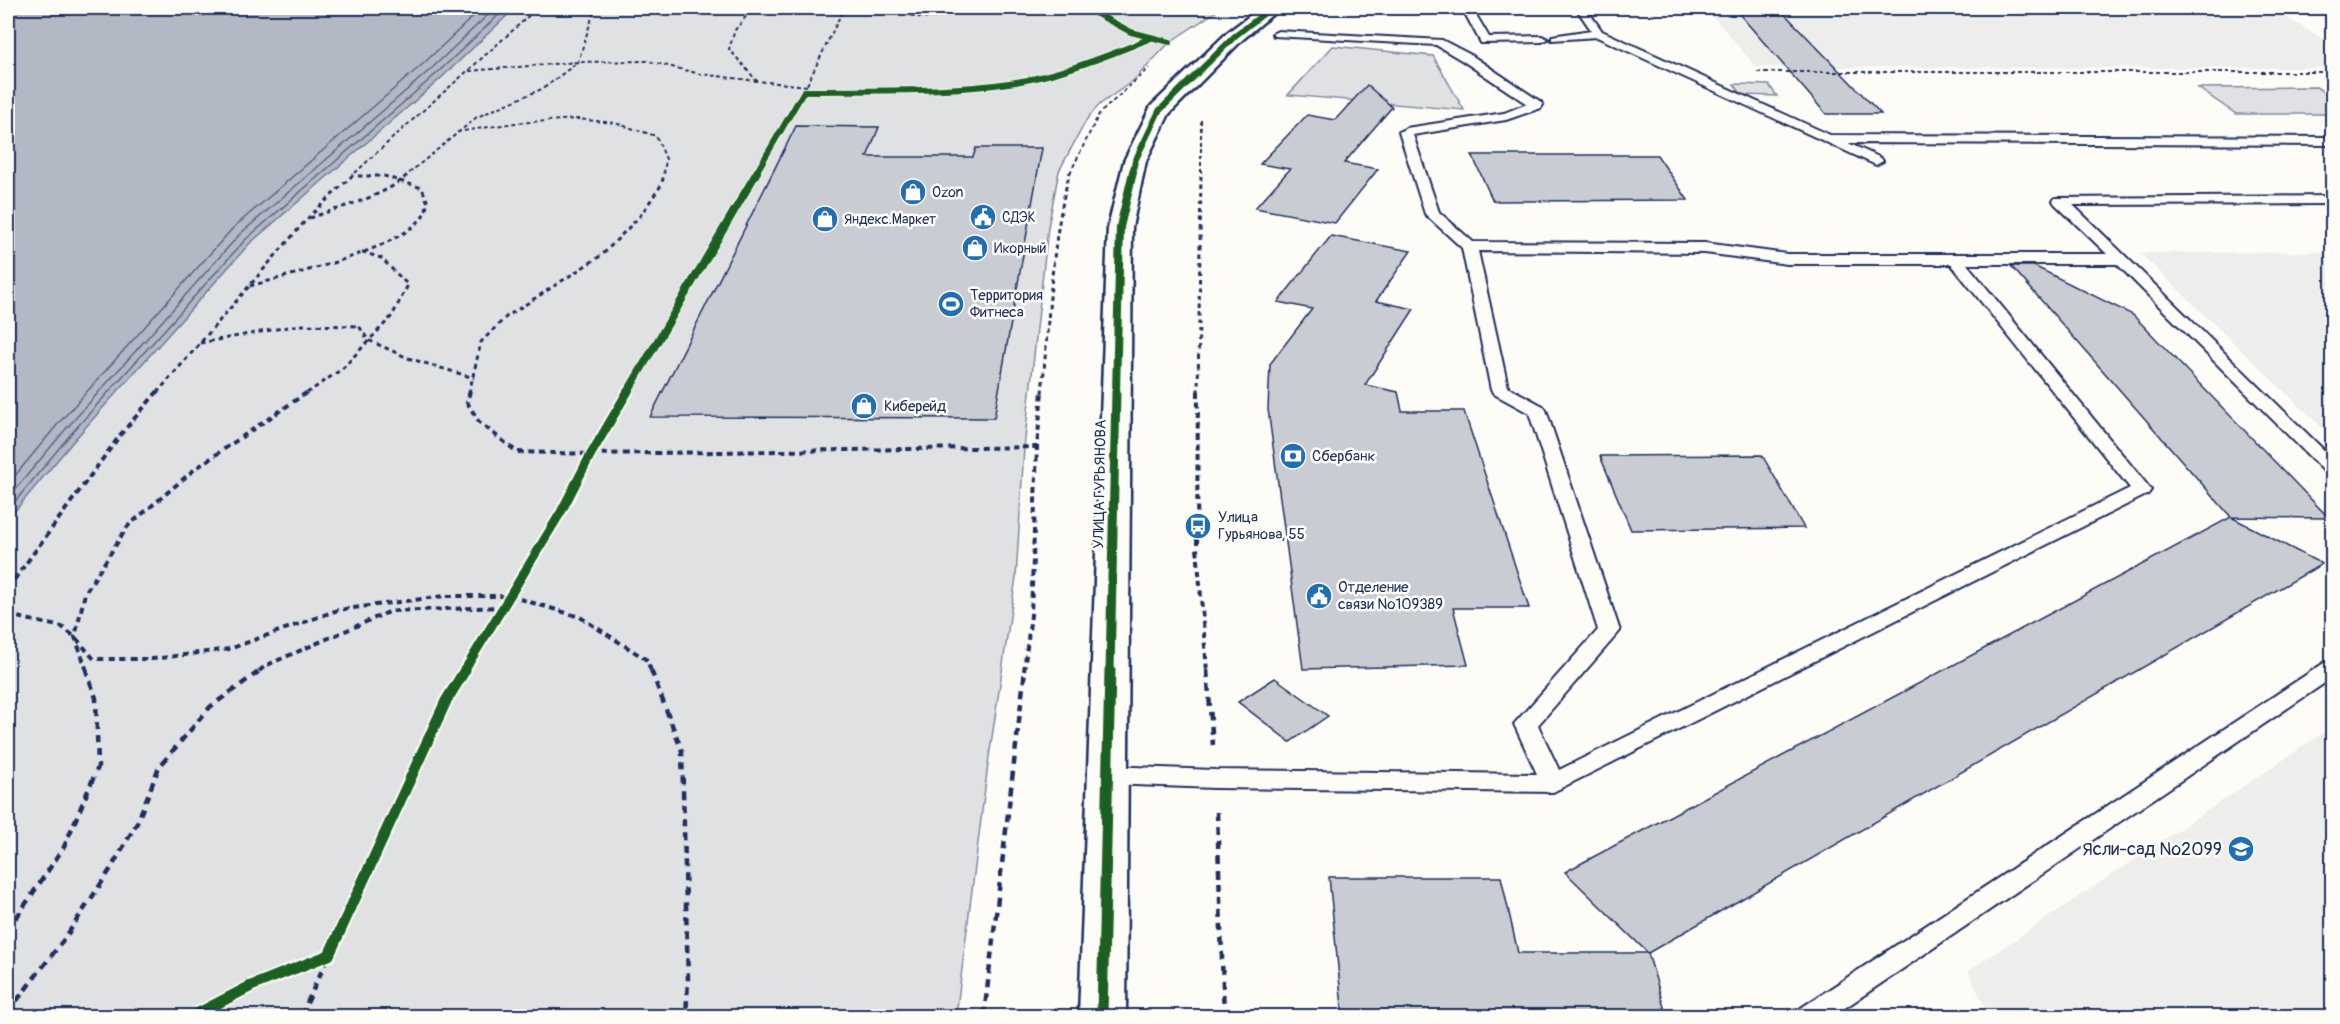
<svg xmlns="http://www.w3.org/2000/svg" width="2340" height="1024" viewBox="0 0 2340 1024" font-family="Pangolin,sans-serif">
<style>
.built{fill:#edeeec}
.green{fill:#e0e1e3;stroke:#7e88a0;stroke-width:1.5}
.water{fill:#b3b8c5;stroke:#76819c;stroke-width:1.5}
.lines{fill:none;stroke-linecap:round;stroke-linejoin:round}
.shore{stroke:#586687;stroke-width:1.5}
.building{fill:#c9ccd3;stroke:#1b2f5e;stroke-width:1.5}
.lane-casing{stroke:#1b2f5e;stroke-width:4}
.street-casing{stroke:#1b2f5e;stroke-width:5}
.path-far3{stroke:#1b2f5e;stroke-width:2;stroke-dasharray:4 3;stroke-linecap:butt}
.path-far2{stroke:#1b2f5e;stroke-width:3;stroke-dasharray:4.5 4;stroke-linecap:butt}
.path-far1{stroke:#1b2f5e;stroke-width:4;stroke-dasharray:6 4.5;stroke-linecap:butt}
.path{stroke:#1b2f5e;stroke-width:4.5;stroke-dasharray:8 6;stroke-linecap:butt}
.lane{fill:#fdfcf7;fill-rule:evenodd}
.street{fill:#fdfcf7;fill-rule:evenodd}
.cycleway-far3-casing{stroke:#fdfcf7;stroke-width:8}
.cycleway-far2-casing{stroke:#fdfcf7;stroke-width:10}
.cycleway-far1-casing{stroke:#fdfcf7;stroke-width:13}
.cycleway-casing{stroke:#fdfcf7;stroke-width:15}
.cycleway-far3{stroke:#1b5e20;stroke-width:6}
.cycleway-far2{stroke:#1b5e20;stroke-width:8}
.cycleway-far1{stroke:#1b5e20;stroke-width:9}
.cycleway{stroke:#1b5e20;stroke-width:11}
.labels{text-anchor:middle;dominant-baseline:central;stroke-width:5;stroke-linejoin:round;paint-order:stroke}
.far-poi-label{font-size:14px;fill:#1b2f5e;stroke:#fdfcf7;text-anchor:start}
.poi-label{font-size:15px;fill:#1b2f5e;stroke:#fdfcf7;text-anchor:start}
.street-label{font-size:15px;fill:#1b2f5e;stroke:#fdfcf7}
.near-poi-label{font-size:18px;fill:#1b2f5e;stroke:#fdfcf7;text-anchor:end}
</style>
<rect width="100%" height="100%" fill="#fdfcf7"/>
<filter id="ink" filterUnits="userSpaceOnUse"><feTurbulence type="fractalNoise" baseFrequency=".0167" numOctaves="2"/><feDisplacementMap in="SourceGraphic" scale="12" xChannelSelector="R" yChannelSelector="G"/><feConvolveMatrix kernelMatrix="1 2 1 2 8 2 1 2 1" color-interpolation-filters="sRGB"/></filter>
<g filter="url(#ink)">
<path class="built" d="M1706 8H2270L2332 44V68L1756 67Z
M2332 252V437L2140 253Z
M2332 727V1016H1989L1968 971Z"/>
<path class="green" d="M515 8H1221L1170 42 1134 80 1099 105 1087 119 1059 171 1048 227 1024 448 1016 577 988 764 956 1016H8V519L75 439 249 244 439 80Z
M1333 46 1433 56 1464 110 1288 95Z
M1734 84 1769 85 1777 96 1742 95Z
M2316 87 2332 97V114H2236L2198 88Z"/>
<path class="water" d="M8 8H515L439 80 249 244 75 439 8 519Z"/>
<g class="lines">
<path class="shore" d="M8 484 58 424 233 228 424 63 482 8
M8 498 65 430 240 234 430 70 495 8
M8 510 70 435 245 240 435 75 506 8"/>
</g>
<path class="building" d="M1734 8H1779L1881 114H1826Z
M1367 85 1392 107 1344 163 1378 169 1335 223 1255 208 1290 169 1260 164 1307 115 1335 120Z
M796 126 879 127 867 157H973L976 148H1042L994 418 650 417Z
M1472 155H1657L1688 200 1493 201Z
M1331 236 1411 251 1376 301 1414 309 1365 385 1398 392 1402 411H1464L1529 608H1453L1468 665 1303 669 1268 409 1270 364 1312 309 1278 302Z
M2011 266H2034L2133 315 2329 518 2231 517Z
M1762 455 1804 528 1631 530 1600 456Z
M2231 517 2322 564 1648 953 1565 872Z
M1275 678 1328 716 1290 742 1238 702Z
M1329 877H1501L1518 953H1648L1667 1017H1343Z"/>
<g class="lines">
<defs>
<path id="lane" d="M1462 8H1472L1489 37 1542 36 1548 39 1542 42 1481 43Z
M1576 8H1586L1602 31 1830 135 2332 137V145L1848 143 1881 158 1883 161 1876 165 1597 37 1552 40V36L1591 30Z
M1278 31 1442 40 1471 55 1541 102 1543 105 1541 108 1506 120 1413 135 1439 212 1473 242 1705 243 1787 254H2107L2055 204 2053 201 2055 198 2332 196V204L2073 205 2332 458V474L2325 472 2117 264H1967L2148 486 2151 490 2148 494 1553 792 1215 788 1107 784 1099 781 1095 775 1099 769 1107 766 1215 770 1537 774 1514 724 1598 630 1529 413 1494 394 1491 390 1462 248 1425 214 1399 132 1406 128 1504 113 1527 104 1463 61 1436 45 1274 36 1272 34ZM1478 251 1705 253 1787 264H1951L2130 488 1559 770 1538 725 1620 631 1546 410 1543 406 1508 387Z
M2332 661V678L1833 1016H1797L1801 1008 2324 663Z"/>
<path id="street" d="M1260 8H1280L1242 40 1169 114 1146 161 1132 227 1126 1016H1079L1108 227 1124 161 1151 106 1228 32Z"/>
</defs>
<use href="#lane" class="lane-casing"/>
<use href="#street" class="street-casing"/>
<path class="path-far3" d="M739 8 748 14 735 30 729 49 757 81 808 86
M899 8C917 25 949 16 970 8
M1067 8 1095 13
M748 14 760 8
M469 71 578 62 648 61 700 74 757 81
M1757 72H2332
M804 91 844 8
M457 132 515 123 578 119 615 123 656 136 666 159 664 173
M355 173C414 117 477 64 537 8
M409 173 477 117 544 88 578 62 595 8
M1070 173 1099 114 1149 68
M1201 173V120"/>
<path class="path-far2" d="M310 218C340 207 389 196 410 172
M250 286C293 274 391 252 420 220 424 216 426 208 428 203L422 188 384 176H354
M200 343 299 325 359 326 368 340 408 358 474 378
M157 393 307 219 356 172
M307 393 342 369 392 316 408 285 381 258 360 251
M469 393 481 342 506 317 602 255 640 216 662 184 664 172
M1042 393C1049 322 1051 240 1070 172
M1198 393 1201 172"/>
<path class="path-far1" d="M470 391 467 402 479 422 517 452 591 454 1037 447 1042 391
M1198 391 1197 548 1207 671
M8 588 121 434 158 391
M8 615 62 627 75 637 94 659H153L229 649 338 610 444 596H510L580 617 647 660 651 671
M87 671 75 637 85 593 128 526 195 469 309 391
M259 671 267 665 391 611 503 607
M1024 671 1031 615 1037 447"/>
<path class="path" d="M651 670 682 751 688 981 686 1016
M1207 670 1213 745
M1217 812 1224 1016
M8 930 64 847 98 767 96 698 86 670
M8 1012 65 938 110 870 137 823 159 767 210 707 261 670
M301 1016 329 955
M984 1016 1025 670"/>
<use href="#lane" class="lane"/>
<use href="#street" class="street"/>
<defs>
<path id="cycleway-far3" d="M1092 8 1095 13 1131 32 1170 42
M756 173 804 91C874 90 946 93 1016 82 1059 75 1111 55 1151 38
M1132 173 1135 161 1159 111 1235 36 1271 8"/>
<path id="cycleway-far2" d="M627 393 757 172
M1116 393 1120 227 1133 172"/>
<path id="cycleway-far1" d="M464 671 561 512 591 454 628 391
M1110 671 1116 391"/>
<path id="cycleway" d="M193 1016 251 986 329 955 446 701 465 670
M1102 1016 1110 670"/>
</defs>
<use href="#cycleway-far3" class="cycleway-far3-casing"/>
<use href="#cycleway-far2" class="cycleway-far2-casing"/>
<use href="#cycleway-far1" class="cycleway-far1-casing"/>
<use href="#cycleway" class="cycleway-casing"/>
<use href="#cycleway-far3" class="cycleway-far3"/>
<use href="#cycleway-far2" class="cycleway-far2"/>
<use href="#cycleway-far1" class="cycleway-far1"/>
<use href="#cycleway" class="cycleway"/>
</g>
</g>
<defs>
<symbol id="shop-disc" viewBox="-11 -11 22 22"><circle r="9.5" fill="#1f6fb2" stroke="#fdfcf7"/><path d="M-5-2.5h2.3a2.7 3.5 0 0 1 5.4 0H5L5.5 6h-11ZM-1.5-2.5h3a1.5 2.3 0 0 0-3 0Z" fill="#fff"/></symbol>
<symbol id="civic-disc" viewBox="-11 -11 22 22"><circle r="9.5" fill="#1f6fb2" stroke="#fdfcf7"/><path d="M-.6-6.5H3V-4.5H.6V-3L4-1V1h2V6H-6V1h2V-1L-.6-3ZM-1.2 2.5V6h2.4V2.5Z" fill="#fff"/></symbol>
<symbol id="stadium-disc" viewBox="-11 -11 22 22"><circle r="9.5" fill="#1f6fb2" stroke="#fdfcf7"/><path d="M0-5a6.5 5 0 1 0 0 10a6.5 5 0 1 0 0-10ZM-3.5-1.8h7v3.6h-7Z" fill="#fff"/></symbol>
<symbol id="bank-disc" viewBox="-11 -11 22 22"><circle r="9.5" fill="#1f6fb2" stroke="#fdfcf7"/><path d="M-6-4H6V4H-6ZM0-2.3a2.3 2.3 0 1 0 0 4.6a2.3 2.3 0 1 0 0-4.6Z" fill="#fff"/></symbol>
<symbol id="bus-disc" viewBox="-11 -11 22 22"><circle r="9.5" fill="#1f6fb2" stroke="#fdfcf7"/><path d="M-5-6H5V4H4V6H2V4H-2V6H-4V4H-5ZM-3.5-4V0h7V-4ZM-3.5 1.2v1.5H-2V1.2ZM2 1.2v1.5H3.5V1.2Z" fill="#fff"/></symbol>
<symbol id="school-disc" viewBox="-11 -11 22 22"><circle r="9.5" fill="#1f6fb2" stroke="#fdfcf7"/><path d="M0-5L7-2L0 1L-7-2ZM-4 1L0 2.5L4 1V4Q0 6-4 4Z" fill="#fff"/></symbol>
</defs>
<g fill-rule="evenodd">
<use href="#shop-disc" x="898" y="177" width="30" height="30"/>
<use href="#civic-disc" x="968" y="202" width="30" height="30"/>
<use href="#shop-disc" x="810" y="204" width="30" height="30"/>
<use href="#shop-disc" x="960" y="233" width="30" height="30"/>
<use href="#stadium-disc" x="936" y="289" width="30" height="30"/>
<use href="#shop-disc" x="849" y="391" width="30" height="30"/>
<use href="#bank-disc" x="1278" y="441" width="30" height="30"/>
<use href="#bus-disc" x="1183" y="511" width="30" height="30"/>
<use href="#civic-disc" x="1304" y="581" width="30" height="30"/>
<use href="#school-disc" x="2226" y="834" width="30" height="30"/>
</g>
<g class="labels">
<g class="far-poi-label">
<text x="932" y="192">Ozon</text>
<text x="1002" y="217">СДЭК</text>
<text x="844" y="219">Яндекс.Маркет</text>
<text x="994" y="248">Икорный</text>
</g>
<g class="poi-label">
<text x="970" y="295">Территория<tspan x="970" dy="17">Фитнеса</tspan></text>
<text x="884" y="406">Киберейд</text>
<text x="1312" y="456">Сбербанк</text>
<text x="1218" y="517">Улица<tspan x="1218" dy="17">Гурьянова, 55</tspan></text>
<text x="1338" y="587">Отделение<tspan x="1338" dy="17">связи №109389</tspan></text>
</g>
<g class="street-label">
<text transform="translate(1100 484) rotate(-89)">УЛИЦА ГУРЬЯНОВА</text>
</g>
<g class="near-poi-label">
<text x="2222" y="849">Ясли-сад №2099</text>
</g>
</g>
<rect width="2340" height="1024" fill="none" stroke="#fdfcf7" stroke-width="30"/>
<rect x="15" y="15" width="2310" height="994" fill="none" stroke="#1b2f5e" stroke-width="2" filter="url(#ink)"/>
</svg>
